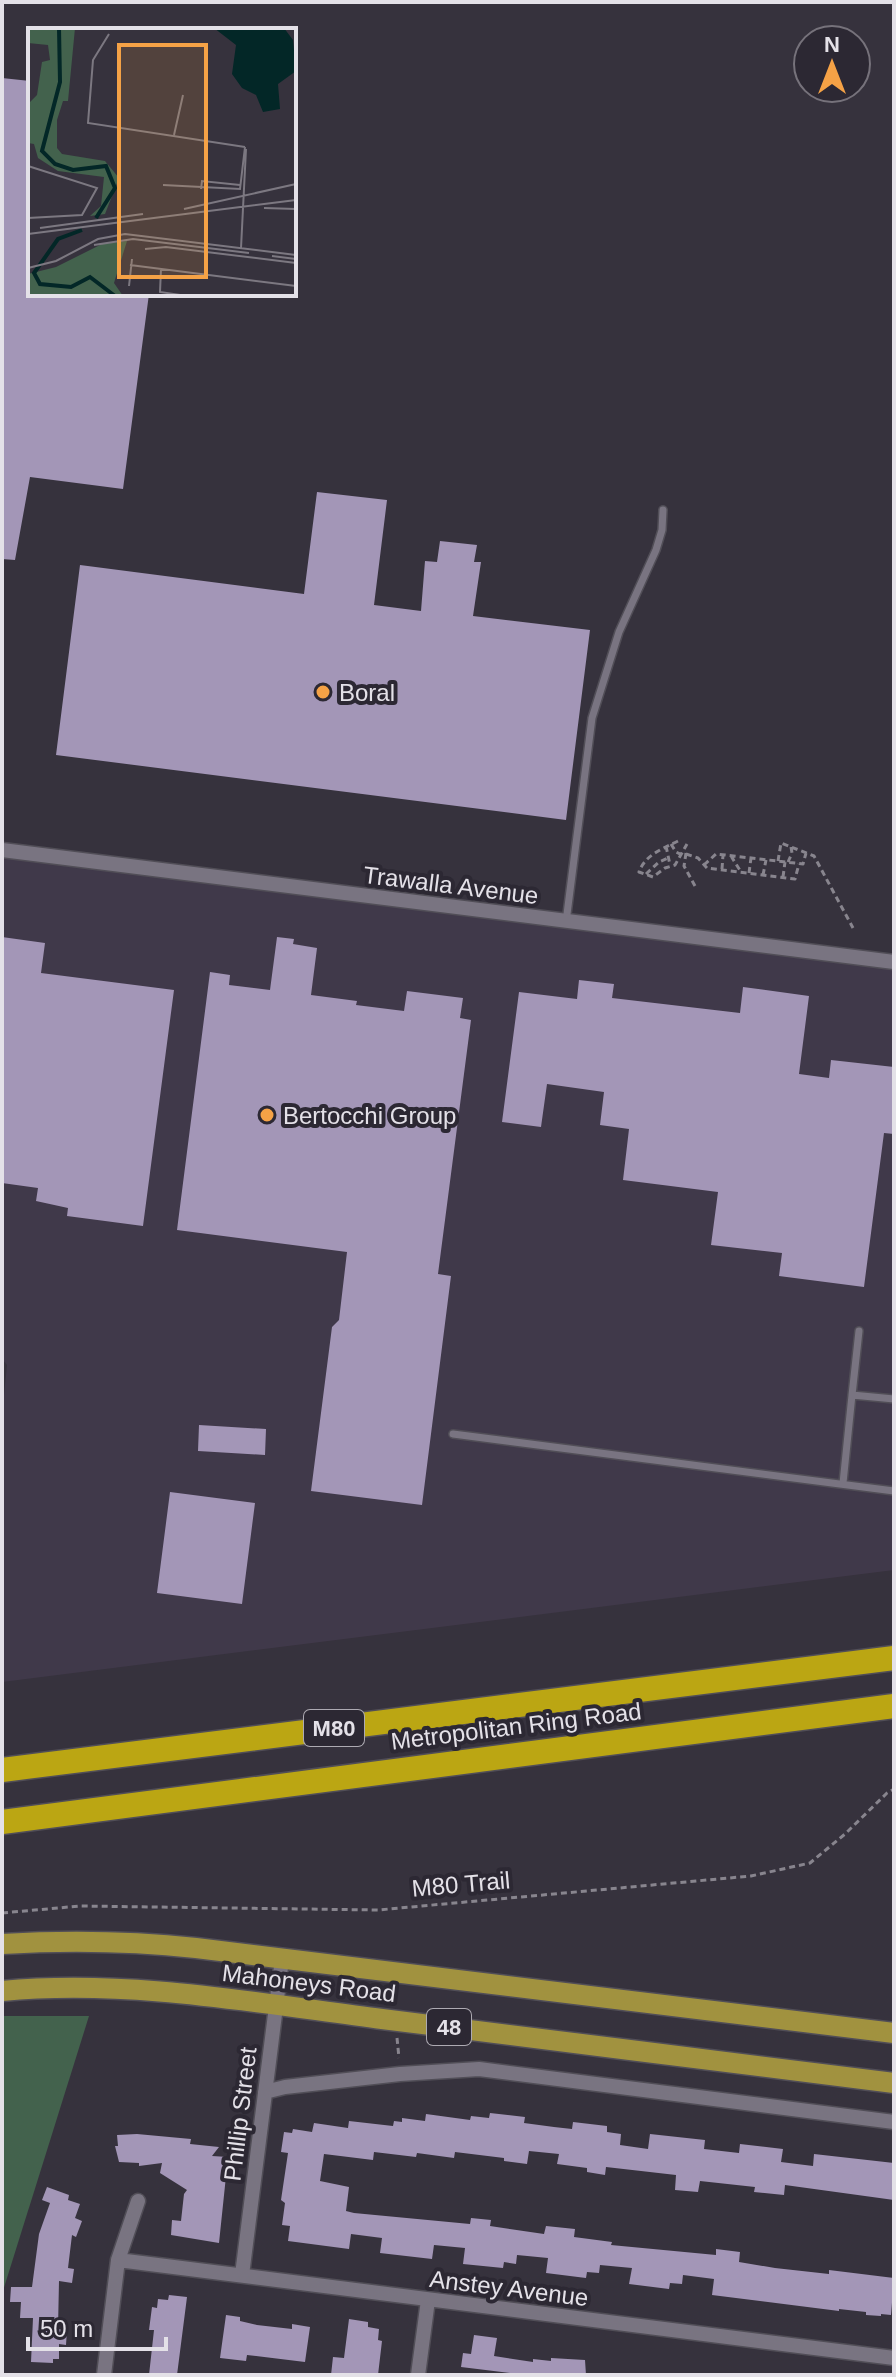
<svg xmlns="http://www.w3.org/2000/svg" width="896" height="2377" viewBox="0 0 896 2377" font-family="Arial,sans-serif">
<style>
.built{fill:#40394a}
.green{fill:#43624d}
.building{fill:#a396b7}
.lines{fill:none;stroke-linecap:round;stroke-linejoin:round}
.lane-casing{stroke:#514e57;stroke-width:10}
.street-casing{stroke:#514e57;stroke-width:17}
.primary-casing{stroke:#514e57;stroke-width:23}
.highway-casing{stroke:#514e57;stroke-width:27}
.path{stroke:#88858e;stroke-width:3;stroke-dasharray:6 4;stroke-linecap:butt}
.lane{stroke:#797481;stroke-width:7}
.street{stroke:#797481;stroke-width:14}
.primary{stroke:#a1923f;stroke-width:20}
.highway{stroke:#bba613;stroke-width:24}
.poi-dot{fill:#f5a246;stroke:#2c2833;stroke-width:3}
.labels{text-anchor:middle;dominant-baseline:central;stroke-width:8;stroke-linejoin:round;paint-order:stroke}
.shield{fill:#2c2833;stroke:#adaab2;stroke-width:2}
.shield-label{font-size:22px;font-weight:bold;fill:#e4e1e8}
.poi-label{font-size:24px;fill:#e4e1e8;stroke:#2c2833;text-anchor:start}
.street-label{font-size:24px;fill:#e4e1e8;stroke:#2c2833}
.inset-river{fill:none;stroke:#032727;stroke-width:4}
.inset-road{fill:none;stroke:#7c7881;stroke-width:2}
.view{fill:#f5a246;fill-opacity:0.15;stroke:#f5a246;stroke-width:4}
.inset-edge{fill:none;stroke:#e4e1e8;stroke-width:4}
</style>
<rect width="100%" height="100%" fill="#36323d"/>
<path class="built" d="M2 849 894 959V1570L2 1682V1415L7 1365 2 1359Z"/>
<path class="green" d="M2 2016H89L2 2294Z"/>
<path class="building" d="M2 78 30 81V294H149L123 489 30 477 15 560 2 559Z
M317 492 387 500 374 605 421 611 425 561 437 562 440 541 477 545 474 562H481L473 616 590 630 566 820 56 755 80 565 304 594Z
M2 937 45 943 41 973 174 990 143 1226 67 1216 68 1208 36 1201 38 1188 2 1183Z
M277 937 294 939 293 944 317 948 311 995 357 1001 356 1005 404 1011 407 991 463 998 460 1018 471 1020 438 1274 451 1276 422 1505 311 1491 332 1327 339 1320 347 1252 177 1230 210 972 230 975 229 985 270 990Z
M579 980 614 984 612 998 740 1013 743 987 809 996 799 1074 829 1078 831 1060 894 1067V1134L884 1133 864 1287 779 1276 782 1253 711 1245 718 1192 623 1180 629 1129 600 1125 604 1092 547 1084 541 1127 502 1122 519 992 577 999Z
M199 1425 266 1429 265 1455 198 1451Z
M170 1492 255 1503 242 1604 157 1593Z
M490 2113 525 2117 524 2123 554 2127 572 2129 573 2122 607 2126V2132L621 2134 620 2145 648 2149 650 2134 705 2140 704 2149 739 2153 740 2144 783 2149 781 2162 813 2166 814 2154 894 2163V2200L785 2185 784 2195 754 2192 755 2187 700 2181 698 2192 675 2190 676 2175 606 2167 605 2175 587 2172V2168L557 2164 559 2154 529 2151 527 2164 504 2161V2158L455 2152 454 2158 417 2153 416 2157 374 2152 373 2160 324 2154 320 2181 349 2187 346 2211 354 2213 470 2224 471 2218 491 2220 490 2226 544 2234 546 2226 575 2229 574 2237 612 2242 611 2245 716 2255V2249L740 2252 739 2262 775 2268 829 2274V2270L894 2278 891 2315 881 2314V2316L866 2315V2312L839 2309V2311L712 2295 714 2279 683 2275 682 2284 670 2283 669 2289 629 2284 632 2268 600 2265 599 2273 587 2272 586 2278 546 2273 548 2258 517 2255 516 2264 504 2262 503 2268 463 2264 465 2248 434 2245 432 2259 380 2253 382 2238 351 2234 349 2249 288 2241 290 2226 282 2225 285 2203 281 2200 288 2153 281 2152 284 2132 292 2133 293 2129 312 2132 314 2123 348 2128 349 2121 393 2126 394 2121 402 2122V2118L425 2121 426 2114 470 2120 471 2116 489 2118Z
M137 2134 191 2139 190 2144 219 2147 212 2156 228 2157 219 2243 171 2235 172 2220 181 2221 184 2194 187 2190 160 2173 162 2163 139 2166V2163L119 2162 115 2146H118L117 2135Z
M47 2187 69 2195 68 2200 80 2204 75 2218 82 2221 76 2237 72 2235 68 2268 74 2269 72 2283 59 2281 58 2329 67 2330 66 2345 59 2344V2359H53V2363L31 2362 33 2318H20L21 2302H10L11 2287H32L39 2234 50 2203 42 2200Z
M169 2295 187 2297 177 2375H149L154 2330H149L152 2307 157 2308 158 2299 168 2300Z
M226 2315 240 2317V2321L257 2325 292 2329V2324L310 2327 305 2362 247 2355 246 2361 220 2358Z
M349 2319 368 2322V2327L379 2329 378 2340 382 2341 378 2375H331L333 2357 344 2358Z
M474 2335 497 2338 494 2356 533 2362V2359L551 2361V2358L585 2360 586 2375H527L461 2367 463 2353 471 2354Z"/>
<g class="lines">
<defs>
<path id="lane" d="M566 922 592 718 619 632 656 550 662 530 663 510
M852 1395 859 1331
M453 1434 894 1491
M843 1483 852 1395 894 1399"/>
<path id="street" d="M2 850 894 962
M265 2092 285 2087 400 2074 479 2069 894 2122
M118 2260 894 2358
M242 2275 282 1959
M104 2375 118 2260 138 2201
M418 2375 428 2300"/>
<path id="primary" d="M2 1944C68 1940 131 1941 196 1948L894 2033
M2 1991C129 1979 257 2003 382 2019 553 2040 723 2062 894 2083"/>
<path id="highway" d="M2 1770 894 1658
M2 1822 894 1706"/>
</defs>
<use href="#lane" class="lane-casing"/>
<use href="#street" class="street-casing"/>
<use href="#primary" class="primary-casing"/>
<use href="#highway" class="highway-casing"/>
<path class="path" d="M678 841C662 849 645 855 639 872L653 877 665 868 675 865 687 844
M671 844 676 852 682 855
M666 846 670 865
M686 853 684 866 695 886
M686 854 698 858 707 868 795 879 799 864
M731 856 741 872
M778 861 781 843 814 856 853 928
M788 862 792 853 791 847
M704 865 716 854 803 864 806 853
M722 869 723 855
M749 873 751 858
M646 874 659 862 668 858
M763 875 766 860
M783 877 785 862
M2 1913 80 1906 378 1910 751 1876 810 1863 845 1834 887 1793 894 1789
M397 2038 399 2058"/>
<use href="#lane" class="lane"/>
<use href="#street" class="street"/>
<use href="#primary" class="primary"/>
<use href="#highway" class="highway"/>
</g>
<g class="poi-dot">
<circle cx="323" cy="692" r="8"/>
<circle cx="267" cy="1115" r="8"/>
</g>
<g class="labels">
<g class="shield">
<rect x="304" y="1710" width="60" height="36" rx="6"/>
<rect x="427" y="2009" width="44" height="36" rx="6"/>
</g>
<g class="shield-label">
<text x="334" y="1728">M80</text>
<text x="449" y="2027">48</text>
</g>
<g class="poi-label">
<text x="339" y="692">Boral</text>
<text x="283" y="1115">Bertocchi Group</text>
</g>
<g class="street-label">
<text transform="translate(451 885) rotate(7)">Trawalla Avenue</text>
<text transform="translate(516 1726) rotate(-7)">Metropolitan Ring Road</text>
<text transform="translate(461 1884) rotate(-5)">M80 Trail</text>
<text transform="translate(309 1983) rotate(7)">Mahoneys Road</text>
<text transform="translate(240 2114) rotate(-83)">Phillip Street</text>
<text transform="translate(509 2288) rotate(7)">Anstey Avenue</text>
</g>
</g>
<g transform="translate(28 28)">
<rect width="268" height="268" fill="#36323d"/>
<path d="M0 0H47L40 73H35L29 92V120L34 126 77 133 91 150 77 186 62 188 73 178 76 149 30 143 10 130 6 116 0 115V76L9 67 14 34 22 32 20 17 0 15ZM99 213 86 255 95 268H0V246L28 239 74 216Z" fill="#43624d"/>
<path d="M186 0H256L265 12 268 43 250 56 252 81 235 84 228 67 214 60 204 46 208 17Z" fill="#032727"/>
<path class="inset-river" d="M31 0 32 54 14 123 27 136 45 142 78 138 87 160 68 190M54 202 30 211 6 245 12 256 43 259 62 249 87 268"/>
<path class="inset-road" d="M81 6 65 32 60 95 217 119M146 107 155 67M0 138 69 160 54 187 0 190M135 157 212 161 217 119M173 161 174 153 212 157M236 180 268 181M156 181 268 156M12 200 115 186M0 206 268 172M66 217 105 211 221 225M213 220 218 121M117 221 138 219 268 235M244 228 268 231M102 237 268 258M0 240 28 233 70 211 97 206 268 227M133 241 132 264 159 268M101 258 104 231"/>
<path class="view" d="M91 17H178V249H91Z"/>
<rect width="268" height="268" class="inset-edge"/>
</g>
<rect width="896" height="2377" fill="none" stroke="#e4e1e8" stroke-width="8"/>
<g transform="translate(832 64)"><circle r="38" fill="#2c2833" stroke="#76727b" stroke-width="2"/>
<path d="M0-6L14 30L0 20L-14 30Z" fill="#f5a246"/>
<text y="-12" font-size="22" font-weight="bold" text-anchor="middle" fill="#e4e1e8">N</text>
</g>
<path d="M28 2337v12h138v-12" fill="none" stroke="#e4e1e8" stroke-width="4"/>
<text x="40" y="2337" font-size="24" fill="#e4e1e8" stroke="#2c2833" stroke-width="6" paint-order="stroke">50 m</text>
</svg>
